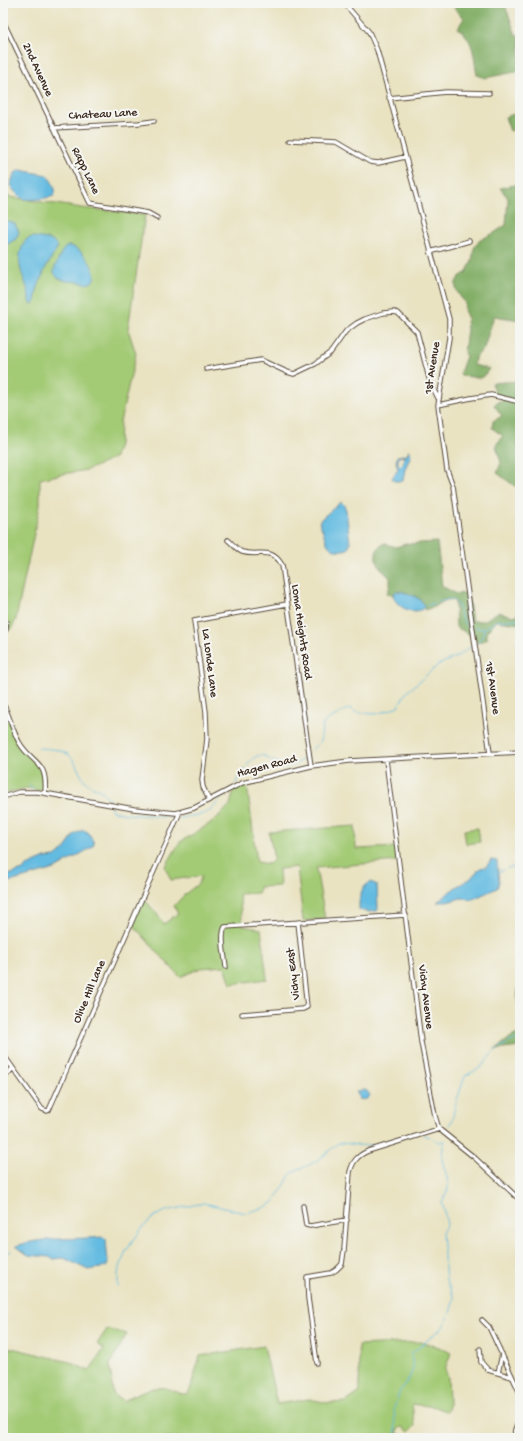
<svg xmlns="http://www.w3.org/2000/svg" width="523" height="1441" viewBox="0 0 523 1441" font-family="'Gochi Hand',sans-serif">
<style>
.green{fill:#a3ca75;stroke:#6f7a4a}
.forest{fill:#82ae66;stroke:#5e6c42}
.water{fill:#64bbe1;stroke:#507280}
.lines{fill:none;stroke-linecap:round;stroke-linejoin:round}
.stream{stroke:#64bbe1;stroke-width:1}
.minor-casing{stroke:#554637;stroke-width:5.5}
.minor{stroke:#fff;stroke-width:3.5}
.labels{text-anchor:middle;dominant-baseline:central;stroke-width:4;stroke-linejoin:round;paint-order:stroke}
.street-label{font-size:12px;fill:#3b2a1e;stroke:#f6f6f2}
</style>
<rect width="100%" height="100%" fill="#f6f6f2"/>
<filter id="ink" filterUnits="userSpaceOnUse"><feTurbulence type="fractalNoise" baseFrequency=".025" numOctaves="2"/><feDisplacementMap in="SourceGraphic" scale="8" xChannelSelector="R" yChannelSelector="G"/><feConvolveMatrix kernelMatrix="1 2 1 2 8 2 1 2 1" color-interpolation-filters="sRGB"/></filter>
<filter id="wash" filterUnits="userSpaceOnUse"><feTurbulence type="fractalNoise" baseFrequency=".012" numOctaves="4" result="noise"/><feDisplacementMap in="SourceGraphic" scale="16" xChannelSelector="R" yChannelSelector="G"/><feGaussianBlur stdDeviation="0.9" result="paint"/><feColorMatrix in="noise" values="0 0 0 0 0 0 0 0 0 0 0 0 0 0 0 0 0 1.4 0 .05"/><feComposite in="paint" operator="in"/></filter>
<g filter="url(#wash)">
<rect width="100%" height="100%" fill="#e9e3c2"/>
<path class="green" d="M3 196 82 208 145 215 128 329 136 354 120 422 119 445 115 457 104 463 87 470 63 474 40 479V504L38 515 16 619C13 627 11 631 3 633Z
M3 709 20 747C24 752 30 755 35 760 44 769 44 779 43 791L27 788 3 794Z
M247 785 257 862 269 864 274 859 269 832 355 826 356 849 397 847V861L316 868 325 919 303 921 297 867 279 869 280 886 259 887V893L239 894 243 926 261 929 267 979 231 984 225 966 201 968 180 977 134 926 136 912 144 899 157 914 164 924 178 913 174 906 185 894 198 884 202 876 171 880 165 867 180 842 214 821 230 805 234 789Z
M478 828 480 842 466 844 464 830Z
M107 1329 127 1334 110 1364 113 1394 124 1401C135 1393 155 1384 169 1389 176 1391 179 1394 187 1394L190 1390 200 1356 264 1346 277 1404 309 1399 328 1403 346 1402 360 1392 358 1345 421 1342 439 1347 451 1353 445 1369 448 1378 449 1401V1406L447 1412 436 1407 412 1404 415 1426 409 1432 403 1427 399 1428 397 1433 400 1434 399 1438H3V1346L70 1362 89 1371 104 1349 97 1344Z"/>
<path class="forest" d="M453 3H507L506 8 516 35H520V71L485 78 477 75C473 55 475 41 458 28L464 18 455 9Z
M520 112V128L510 131 505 117Z
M520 184V320L494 316 484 348 475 358 474 365 489 369 482 378 462 376 460 373 466 356 464 353 467 329 466 321 468 319 464 310 465 302C455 292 450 280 466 273L472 261 474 248 480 240 494 233 506 225 508 198 500 188Z
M520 379V490L497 473 501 463 496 445 503 436 492 428 493 421 502 416 494 405 497 402 506 399 492 394 495 391 492 383 518 381Z
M437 542 442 586 456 594 468 593 472 621H484L498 612 513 616 520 614V624L497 621 487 631V639L477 643 474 637 456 627 455 602C447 596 442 603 436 606 432 608 429 608 425 610 424 606 424 603 421 601 416 595 398 588 393 595L387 593 390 586V578C380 568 367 555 384 543L396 547 405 544Z
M519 981H520V1015L517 998Z
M520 1033V1047L495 1050 511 1037Z"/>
<path class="water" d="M20 170 47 175C51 181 58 188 54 196 48 198 31 201 24 199 20 198 12 189 10 185L15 173Z
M3 219 15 224 19 232 16 239 3 247Z
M35 237C44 239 54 238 58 247L45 269 37 290 35 302 33 304 29 302C30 281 12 269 23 245 25 239 29 237 35 237Z
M68 246C82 245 104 278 90 283 86 285 82 282 78 282 71 281 66 282 60 279 49 273 56 266 59 258 61 253 62 249 68 246Z
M409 449 411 455 405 469 403 481H394L392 478 398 469 396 462 397 456 403 455V457L400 456 398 458V465L400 466 403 463 404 455H407Z
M341 502 344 505 346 510 350 543 348 549C324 555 328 540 319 522L322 518Z
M396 591C406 592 418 596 424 604V608C413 616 395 607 393 594Z
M83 830 88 832 94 843 93 846 89 849 55 869 13 881 3 882V877L23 870 27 866 45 858 55 857 64 850 75 834Z
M491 860 497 861 499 882 497 888 473 899 461 898 447 902H437L456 887 470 879 480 868 486 867Z
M371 882 377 885 378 909 377 911C370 912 365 913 359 909 359 898 360 887 371 882Z
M366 1090 370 1095C368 1100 364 1100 359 1099L358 1094 356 1091Z
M103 1237 106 1239 108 1264 106 1267 88 1270 64 1258 53 1259 49 1257 28 1255 16 1246C44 1236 74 1240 103 1237Z"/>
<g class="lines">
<path class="stream" d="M424 606 449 599C461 601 459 617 466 625L470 626
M475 627 484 629 497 621 520 619
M477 643 482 637 484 630
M38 748C47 749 57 748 66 753 76 758 78 773 85 781 93 790 105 787 110 803
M311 750 320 742 323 724 329 719 350 708 355 712 362 713 375 714 390 710 398 706 406 693 438 665 458 656 473 645
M235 784C243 776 250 751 265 756 267 757 268 759 270 760 275 762 279 763 284 767 293 765 301 763 307 755
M29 785 33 790
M34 793 37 797
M111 807 112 811 126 814 176 818
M180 818 203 814 210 811 226 793
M507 868 520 866
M498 872 503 870
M449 1125 452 1121 455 1106 465 1076 480 1068 495 1050 520 1037
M423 1135 430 1137
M377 1145 416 1133
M3 1254 11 1251
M118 1287V1273L126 1251 142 1228 155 1216 165 1211 204 1203 245 1213 263 1208 273 1203 283 1188 290 1175 296 1170 309 1165 320 1159 338 1143C349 1143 361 1147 372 1145
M390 1438 396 1435 394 1408 400 1391 410 1377 413 1367 411 1354 443 1327 450 1313 454 1298 446 1280 442 1233 447 1224 442 1202 448 1189 447 1177 442 1160 443 1145 445 1141 438 1142 434 1139"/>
</g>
</g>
<g filter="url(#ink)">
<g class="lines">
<defs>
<path id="minor" d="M344 3 369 32 377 50 449 319V338L438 405 447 470 453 486 490 753
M3 21 90 203 148 213 157 218
M389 98 446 92 489 93
M54 128 139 123 154 121
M290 140 336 142 370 162 378 163 405 157
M430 252 469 241
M206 369 261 360 287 372 294 374 315 364 331 352 346 331 357 323 365 319 383 313 394 312 398 313 417 332 429 378 433 388 438 398
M438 405 471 398 491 395 520 402
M228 540C232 543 237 550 242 552 259 557 271 546 282 565L311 766
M3 616C7 622 8 628 3 634
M3 704C10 716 12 730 19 742 32 765 48 759 45 793
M386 760 421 1042 435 1116 439 1129 475 1158 520 1200
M3 797 19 792H38L134 809 176 813 194 808 242 783 311 766 349 761 520 752
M209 800 203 787 202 780 207 739 206 712 194 621 287 604
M226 967C225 958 220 935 225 927L406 915
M242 1014 303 1009 307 1007 298 922
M3 1054 42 1109 47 1111 49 1110 180 812
M3 1079 13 1068
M303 1206 306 1225 310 1226 347 1220
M482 1320 489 1327 520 1393
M480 1349 481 1362 488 1370 512 1377
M317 1363 308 1298 307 1277 331 1273 336 1270 342 1264 344 1250 350 1172C353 1161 357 1156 368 1151L439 1129
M498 1373 502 1354
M517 1438C512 1431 516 1427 520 1421"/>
</defs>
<use href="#minor" class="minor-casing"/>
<use href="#minor" class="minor"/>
</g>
</g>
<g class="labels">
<g class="street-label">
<text transform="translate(37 70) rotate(65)">2nd Avenue</text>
<text transform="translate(103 115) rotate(-3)">Chateau Lane</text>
<text transform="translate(85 171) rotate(64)">Rapp Lane</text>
<text transform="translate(433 368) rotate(-81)">1st Avenue</text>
<text transform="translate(301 632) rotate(82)">Loma Heights Road</text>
<text transform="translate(209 663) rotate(83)">La Londe Lane</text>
<text transform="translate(492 688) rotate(82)">1st Avenue</text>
<text transform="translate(267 767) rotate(-15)">Hagen Road</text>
<text transform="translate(294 974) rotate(-97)">Vichy East</text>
<text transform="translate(90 992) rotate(-67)">Olive Hill Lane</text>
<text transform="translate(425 997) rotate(83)">Vichy Avenue</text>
</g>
</g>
<rect width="523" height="1441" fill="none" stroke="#f6f6f2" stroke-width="16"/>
</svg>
